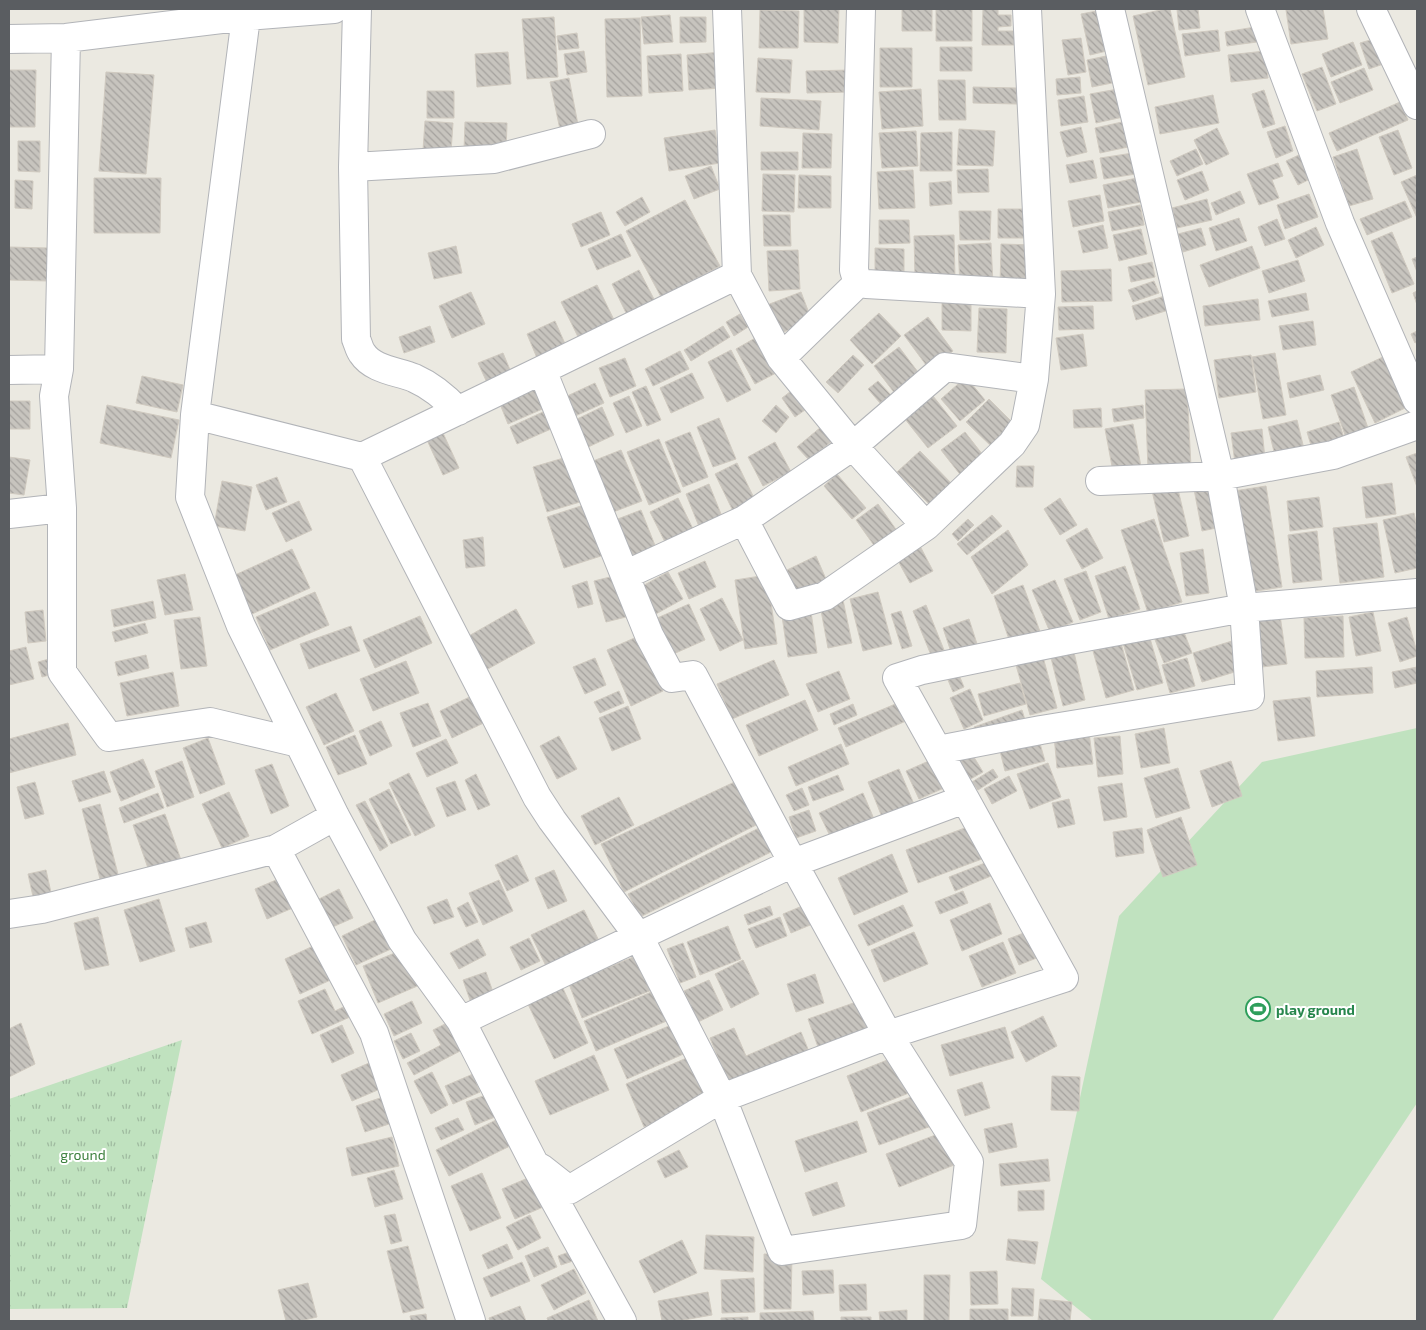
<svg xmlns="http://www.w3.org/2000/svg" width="1426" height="1330" viewBox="0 0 1426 1330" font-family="'Exo 2',sans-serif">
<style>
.park{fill:url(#park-tufts)}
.pitch{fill:#c0e2bf}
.building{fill:url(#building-back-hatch);stroke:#d0cac0}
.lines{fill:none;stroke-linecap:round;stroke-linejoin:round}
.minor-casing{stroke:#b2b4b8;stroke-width:30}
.minor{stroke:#fff;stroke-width:28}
.labels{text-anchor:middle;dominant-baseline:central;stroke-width:4;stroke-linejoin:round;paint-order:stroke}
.leisure-label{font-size:14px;font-weight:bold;fill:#27864d;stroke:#fff;text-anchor:start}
.park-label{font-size:14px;fill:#3b7f3c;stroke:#fff}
</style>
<defs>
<pattern id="park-tufts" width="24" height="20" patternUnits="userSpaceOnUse" patternTransform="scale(1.25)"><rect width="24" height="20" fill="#c0e2bf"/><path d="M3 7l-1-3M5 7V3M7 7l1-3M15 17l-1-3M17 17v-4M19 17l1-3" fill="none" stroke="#9fba9f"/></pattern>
<pattern id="building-back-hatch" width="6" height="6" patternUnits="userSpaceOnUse" patternTransform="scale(1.25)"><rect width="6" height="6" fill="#c7c4be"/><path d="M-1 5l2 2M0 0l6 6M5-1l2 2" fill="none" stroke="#a5a29e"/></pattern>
</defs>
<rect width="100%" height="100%" fill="#ebe9e1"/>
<path class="park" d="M182 1040 127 1308 9 1309V1099Z"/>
<path class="pitch" d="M1417 728V1103L1272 1321H1093L1041 1279 1119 916 1262 762Z"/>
<path class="building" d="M804 9H839L838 43 804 42Z
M902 9H932V31H902Z
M936 9H972V41H936Z
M983 9H998V15H1011V26L998 27V31H1016L1017 45H982Z
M1165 9H1170L1185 77 1148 85 1133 16Z
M1177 9H1198L1200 28 1179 30Z
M1296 9H1323L1328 39 1291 44 1286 10Z
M760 10 799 11 798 48H759Z
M1102 10 1111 50 1090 55 1081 14Z
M670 15 673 42 644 44 641 17Z
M554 17 558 77 527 79 522 19Z
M680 17H706V42L680 43Z
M640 18 642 96 607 97 605 19Z
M1255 27 1257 42 1227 46 1225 32Z
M1218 30 1220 51 1185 56 1182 34Z
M577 33 579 48 559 50 557 36Z
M1384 36 1392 61 1369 69 1360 43Z
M1081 38 1086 72 1068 75 1062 40Z
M1353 42 1362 65 1331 77 1322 54Z
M940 47H972V71H940Z
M880 48H912V87H880Z
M584 51 587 72 567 75 564 54Z
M1265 51 1268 78 1231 82 1228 55Z
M508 52 511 84 477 87 475 54Z
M722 52 723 88 689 90 687 55Z
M681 54 683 91 649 93 647 56Z
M1111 55 1117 82 1092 87 1087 60Z
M758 58 792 60 790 93 756 92Z
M1322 67 1336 104 1317 111 1302 74Z
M1364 68 1373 90 1340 103 1331 82Z
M9 70H36L35 127H9Z
M851 70V92L807 93 806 71Z
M106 72 154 75 146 174 99 171Z
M1080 77 1081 93 1057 95 1056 79Z
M569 78 580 135 562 139 550 82Z
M938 80H965L966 120H939Z
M973 87 1017 88V104L973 103Z
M921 89 923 126 882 129 879 92Z
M1118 89 1123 117 1096 123 1090 94Z
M1264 90 1275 124 1263 128 1252 94Z
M427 91H454V118H427Z
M1213 95 1219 123 1160 134 1155 107Z
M1084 96 1088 122 1061 126 1058 100Z
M761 98 821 101 819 130 760 126Z
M1400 102 1408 120 1337 151 1329 133Z
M425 121 453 123 451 152 423 150Z
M465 122 507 123 506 152 464 151Z
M1122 122 1128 147 1100 153 1095 128Z
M1285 126 1293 151 1276 158 1267 132Z
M1081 127 1087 152 1067 157 1060 132Z
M1217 128 1229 154 1206 165 1194 140Z
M959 129 995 131 993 166 957 165Z
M715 130 720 163 669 171 664 138Z
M1398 130 1412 168 1394 175 1379 137Z
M916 131 918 166 882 168 879 133Z
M952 132V171H920L921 133Z
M803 133 832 134 831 168H802Z
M18 141H40V172L18 171Z
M1196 149 1203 164 1177 176 1170 161Z
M1357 149 1373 199 1349 206 1333 157Z
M761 152H798V170H761Z
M1133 153 1136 174 1104 179 1100 158Z
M1301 154 1312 178 1298 185 1286 161Z
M1093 160 1097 178 1070 183 1066 165Z
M1278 163 1283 176 1272 180 1279 198 1259 205 1247 174Z
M711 166 720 189 694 199 685 176Z
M988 169 989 192 958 193 957 170Z
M913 170 915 208 879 209 877 172Z
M1202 171 1209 190 1185 200 1177 180Z
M763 174 795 175 794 212 762 211Z
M799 175 831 176V208H798Z
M1417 175V218L1401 182Z
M94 178H161L160 233H94Z
M1137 178 1141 202 1108 208 1103 185Z
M15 180 33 181 32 209 15 208Z
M951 181 952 204 930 206 929 183Z
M1240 191 1245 203 1216 215 1211 203Z
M1309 194 1318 217 1285 229 1277 205Z
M1100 195 1104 221 1073 227 1068 201Z
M642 197 650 212 625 226 616 212Z
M1207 199 1212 220 1177 228 1172 208Z
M685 200 720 266 661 297 626 231Z
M1405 201 1412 217 1367 235 1360 219Z
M1140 205 1144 225 1112 231 1108 212Z
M998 209H1026V238H998Z
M959 211H991L990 240H960Z
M601 212 610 235 581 247 572 224Z
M763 215H790L791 246H764Z
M1239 218 1247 241 1216 251 1209 228Z
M1277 219 1285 239 1265 246 1258 227Z
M879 220H909L910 243 879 244Z
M1103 225 1108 248 1083 253 1078 231Z
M1316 227 1324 245 1296 258 1288 240Z
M1201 228 1206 245 1183 252 1178 234Z
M1141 229 1147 254 1119 261 1113 235Z
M1392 232 1414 284 1392 293 1371 241Z
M621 234 631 256 597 270 588 249Z
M954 235 955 277 915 278 914 236Z
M991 243 993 284 960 286 958 245Z
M1001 244 1035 245 1034 287H1000Z
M456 246 462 273 434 279 428 253Z
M1252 246 1260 268 1209 287 1200 265Z
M9 247 48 248V281L9 280Z
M875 248 904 249V284H875Z
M798 250 800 289 769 291 767 251Z
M1417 257V272L1412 259Z
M1298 260 1305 281 1269 293 1262 271Z
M1152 262 1155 277 1131 282 1128 267Z
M1111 269 1112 301 1062 302 1061 271Z
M639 270 656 303 628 317 612 284Z
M1154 281 1159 293 1133 302 1128 290Z
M597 285 618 328 582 345 561 302Z
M1417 291V305L1413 293Z
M471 292 485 324 452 338 439 306Z
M801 292 812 321 778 334 767 305Z
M1306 293 1309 310 1272 317 1268 301Z
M1168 295 1172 309 1136 320 1132 306Z
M1258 299 1260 320 1205 326 1203 306Z
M942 302H971V331L942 330Z
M1093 306 1094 329 1059 330 1058 307Z
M979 308 1007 309 1006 353 977 352Z
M879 313 901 336 872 364 850 340Z
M740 314 748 327 734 336 726 322Z
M928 317 953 351 929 369 904 335Z
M555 321 566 346 537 358 527 334Z
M1313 321 1316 345 1283 350 1279 326Z
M430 326 435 342 404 353 399 337Z
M723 326 730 337 691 361 684 350Z
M1417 331V342L1415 343 1411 334Z
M1083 334 1087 366 1061 370 1056 338Z
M757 337 776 373 755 384 736 349Z
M899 347 921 376 896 395 874 366Z
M731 350 751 390 727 402 708 362Z
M680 351 689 369 653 386 645 369Z
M503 353 513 377 489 387 478 363Z
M1275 353 1286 415 1263 419 1252 357Z
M853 355 864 365 838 393 826 382Z
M1251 355 1256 392 1219 398 1214 360Z
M1385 356 1409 406 1375 423 1351 372Z
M625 358 636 386 610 397 599 368Z
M692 373 704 398 671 413 660 388Z
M1320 375 1324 390 1290 398 1287 383Z
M142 376 183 385 177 412 136 403Z
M966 377 985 400 960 421 941 399Z
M878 381 891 395 880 403 868 389Z
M595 383 604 403 573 417 563 398Z
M799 385 812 405 795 417 782 398Z
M646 386 661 420 647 426 632 392Z
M538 387 547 407 508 424 500 404Z
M1354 387 1369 431 1346 438 1331 395Z
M1187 389 1191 467 1148 469 1145 390Z
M929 391 957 426 928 448 901 414Z
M629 396 642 426 626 433 613 403Z
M989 399 1014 424 992 447 966 422Z
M9 401H30V429H9Z
M107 405 179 420 171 458 100 443Z
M776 405 789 417 776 433 762 421Z
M1143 405 1144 418 1114 422 1112 409Z
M602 407 614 435 586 448 573 421Z
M1101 408 1102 427 1074 428 1073 410Z
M543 412 551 429 517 444 510 427Z
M719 418 736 459 713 467 697 427Z
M1297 420 1304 449 1275 456 1268 427Z
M1339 422 1345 441 1313 452 1307 432Z
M1133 424 1142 472 1114 477 1105 429Z
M821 427 832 441 809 460 797 447Z
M1262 429 1265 459 1235 463 1231 433Z
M690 432 708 477 683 487 665 442Z
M965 432 986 459 962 477 941 450Z
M443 433 459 468 443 475 427 440Z
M659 439 681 492 649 505 627 452Z
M775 442 791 472 763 486 748 457Z
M621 450 642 501 608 514 588 463Z
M920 451 953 485 931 506 897 472Z
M1417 453V487L1406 457Z
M9 457 30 460 24 495 9 493Z
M567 457 580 502 547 512 533 467Z
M737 463 755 500 733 511 715 474Z
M1017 466H1034L1033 487H1016Z
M837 474 866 508 852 519 824 486Z
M277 477 287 502 266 510 256 485Z
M1212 480 1221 527 1202 531 1193 484Z
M222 481 252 487 245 531 214 526Z
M1392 483 1396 514 1366 518 1362 487Z
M709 484 723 519 700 529 686 494Z
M1177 485 1189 536 1164 542 1152 491Z
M1266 486 1282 587 1250 592 1234 491Z
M1319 497 1323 527 1290 531 1287 501Z
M678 498 694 531 666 544 650 512Z
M1060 498 1077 525 1060 535 1044 509Z
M299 501 312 530 286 542 272 513Z
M587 504 604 555 564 568 547 517Z
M878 504 900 535 878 551 856 520Z
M641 510 658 553 627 565 610 522Z
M1414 513 1417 528V568L1395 573 1383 520Z
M992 515 1002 526 967 555 957 544Z
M968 519 974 525 958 541 952 534Z
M1154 519 1182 602 1148 613 1121 530Z
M1377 523 1384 577 1340 583 1333 528Z
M1087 528 1103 558 1082 569 1066 540Z
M1008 530 1028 565 992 594 971 557Z
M1317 531 1322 580 1293 583 1288 535Z
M483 537 485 566 466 568 463 540Z
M919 544 933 571 910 583 896 557Z
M292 549 310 588 252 614 235 575Z
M1203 549 1209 593 1186 596 1180 553Z
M816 556 829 586 798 600 787 570Z
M705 561 716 587 689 599 678 573Z
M1125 566 1140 609 1109 619 1095 576Z
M1086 571 1101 612 1080 620 1064 579Z
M668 572 683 599 654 615 639 588Z
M185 574 193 610 165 615 157 580Z
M767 575 777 644 745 649 735 580Z
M614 576 626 617 606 622 594 581Z
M1055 580 1073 622 1050 632 1032 590Z
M587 581 593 604 578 608 572 586Z
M1023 585 1042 637 1012 648 994 596Z
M315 592 329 625 270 650 256 617Z
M878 592 892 644 863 651 850 599Z
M722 598 743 640 720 651 700 609Z
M843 600 852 643 828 648 820 605Z
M153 601 156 618 114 627 111 610Z
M689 604 705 640 671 655 655 619Z
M926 605 944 650 931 655 913 611Z
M516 609 535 643 486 670 467 637Z
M43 610 46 641 28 643 25 612Z
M901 611 912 646 902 649 891 614Z
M811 612 817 653 788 657 782 616Z
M1373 612 1381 651 1356 656 1349 617Z
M1280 615 1287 664 1262 667 1255 618Z
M420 616 432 643 375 668 363 640Z
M1343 616 1344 657 1305 658 1304 618Z
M200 617 207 666 181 669 174 620Z
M1407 617 1417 652V656L1400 662 1388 623Z
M969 619 978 647 952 655 943 628Z
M145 623 148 633 115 642 112 632Z
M351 626 360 651 309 669 300 644Z
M1182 627 1192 653 1164 663 1154 637Z
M1149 635 1163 683 1137 690 1123 643Z
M639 636 663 691 631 706 607 650Z
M1232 641 1241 670 1202 682 1193 653Z
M1121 643 1134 690 1106 698 1093 651Z
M26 647 34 679 9 685V651Z
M1073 648 1085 700 1063 706 1050 654Z
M146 655 149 668 118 676 115 662Z
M1043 657 1057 708 1030 715 1016 665Z
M595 658 606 685 585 694 573 667Z
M1187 658 1195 686 1170 693 1162 665Z
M49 659 53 674 42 677 38 662Z
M774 660 789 695 732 719 717 684Z
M406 661 419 693 373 711 360 679Z
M1372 667 1373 693 1317 697 1316 671Z
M1417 667V683L1395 688 1392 672Z
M839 671 850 699 818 712 806 684Z
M173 672 179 706 127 716 120 683Z
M959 675 964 687 953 692 948 680Z
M1020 683 1026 704 984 716 978 694Z
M970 689 983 720 964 729 950 698Z
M619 691 624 703 600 713 594 702Z
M336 693 354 731 324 745 306 707Z
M478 693 490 720 452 738 440 711Z
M1310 697 1315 736 1278 741 1273 701Z
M805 700 818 730 759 756 746 725Z
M905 700 913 718 846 747 838 728Z
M428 703 441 736 413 747 400 713Z
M853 704 857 715 834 725 830 714Z
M628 706 641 739 612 751 599 718Z
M1022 710 1026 723 978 739 974 727Z
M381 721 392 746 370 756 359 731Z
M68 723 76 755 9 773V739Z
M1164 728 1170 763 1141 768 1135 734Z
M1089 732 1093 764 1057 768 1054 736Z
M1037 733 1045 761 1005 771 998 743Z
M355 735 367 764 338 775 326 747Z
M559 736 577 769 557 779 540 746Z
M1120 736 1123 774 1098 777 1094 738Z
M208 738 225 784 200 794 183 748Z
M446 739 458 763 427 777 416 753Z
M841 744 849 764 796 786 788 767Z
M969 749 983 772 967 781 953 759Z
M143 759 155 787 121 801 110 772Z
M931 760 944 788 919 799 906 771Z
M182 761 194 797 167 807 155 771Z
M1231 761 1242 796 1212 807 1200 771Z
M1048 763 1061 797 1030 809 1017 774Z
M272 764 289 806 271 814 255 770Z
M1178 768 1190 808 1156 818 1144 778Z
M899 769 914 804 882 817 868 782Z
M993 769 998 777 978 790 972 782Z
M104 771 111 792 79 802 72 781Z
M409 773 435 826 415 836 389 783Z
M476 774 490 805 478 810 465 780Z
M838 775 844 790 813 801 808 787Z
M1009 776 1017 791 992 804 984 789Z
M741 779 762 822 624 892 601 844Z
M455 781 466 810 447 817 436 788Z
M35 782 44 814 25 819 17 787Z
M1122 783 1127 817 1104 821 1098 787Z
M802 788 809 805 794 811 786 795Z
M389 789 411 835 391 844 369 799Z
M229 792 249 836 222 848 202 804Z
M158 793 164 808 124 823 119 808Z
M863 793 874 819 831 838 819 813Z
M619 797 634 825 595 845 581 816Z
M1069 799 1075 824 1058 828 1052 803Z
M365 801 388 846 380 851 356 805Z
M100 804 119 878 101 883 82 809Z
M809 810 816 831 796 838 789 817Z
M165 814 181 860 149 871 133 825Z
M1181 817 1197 865 1163 877 1147 830Z
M763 826 775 850 640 917 628 894Z
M970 826 982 859 918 883 906 850Z
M1142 828 1144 853 1116 857 1113 832Z
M892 854 908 892 854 915 838 878Z
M517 855 529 881 507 891 495 865Z
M985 863 991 876 955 891 949 877Z
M46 870 52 897 34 901 28 874Z
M554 870 567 901 548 909 535 878Z
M283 877 295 907 267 919 255 889Z
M499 880 513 911 483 925 469 893Z
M339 889 353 918 328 929 315 901Z
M963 891 968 903 940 914 935 902Z
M159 899 175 951 140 962 124 910Z
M447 899 454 917 434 924 427 907Z
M468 902 478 922 466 927 457 908Z
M990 903 1002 934 962 951 950 920Z
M807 904 815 923 791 933 783 914Z
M903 905 913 926 868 946 858 925Z
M770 906 773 915 748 925 744 915Z
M584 910 600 943 547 968 531 935Z
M98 917 109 965 85 970 74 923Z
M780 917 787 936 756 948 748 929Z
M377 919 391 949 356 965 342 936Z
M206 922 212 942 190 948 185 928Z
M728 926 741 959 700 975 687 942Z
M1029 931 1039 957 1019 965 1008 939Z
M914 932 928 964 884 982 871 950Z
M529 938 540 961 521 970 510 947Z
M478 939 486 955 459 969 450 953Z
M322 942 337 977 300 994 285 959Z
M1003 942 1016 973 982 987 969 956Z
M683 943 696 977 680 983 667 949Z
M407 948 422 984 378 1003 363 966Z
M638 955 652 990 582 1018 569 984Z
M743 960 759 994 731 1008 715 974Z
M486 972 494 995 471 1003 463 980Z
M815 974 824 1003 796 1012 787 984Z
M709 980 723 1010 698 1022 684 991Z
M561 984 588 1043 554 1059 526 1000Z
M325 989 335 1011 356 1001 361 1012 312 1034 298 1001Z
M656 990 669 1020 596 1051 584 1021Z
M412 1001 422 1023 394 1036 384 1014Z
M859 1001 869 1029 818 1047 808 1019Z
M1043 1016 1057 1046 1026 1062 1011 1032Z
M21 1023 35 1064 9 1077V1029Z
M447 1023 462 1050 414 1075 407 1063 441 1045 433 1030Z
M676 1023 688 1052 627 1079 614 1049Z
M342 1025 354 1053 332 1063 320 1035Z
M1005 1027 1014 1058 950 1076 941 1045Z
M734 1028 746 1056 801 1032 810 1054 730 1088 710 1038Z
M411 1033 420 1051 403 1059 394 1041Z
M905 1053 919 1089 861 1112 847 1076Z
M594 1055 609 1090 550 1115 535 1081Z
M689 1057 707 1099 644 1127 626 1084Z
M369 1063 380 1089 352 1101 341 1075Z
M432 1072 448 1105 431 1114 414 1081Z
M473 1074 480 1092 453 1104 445 1086Z
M1052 1076 1080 1077 1079 1111 1051 1110Z
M982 1082 990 1108 965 1116 957 1090Z
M925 1092 937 1124 879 1145 867 1113Z
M389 1095 398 1121 365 1132 356 1106Z
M486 1095 495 1117 475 1125 466 1102Z
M458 1118 464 1130 441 1140 435 1128Z
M498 1119 512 1145 449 1176 436 1150Z
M857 1121 867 1152 805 1172 795 1141Z
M1012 1123 1017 1147 989 1153 984 1129Z
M951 1129 964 1161 899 1187 886 1154Z
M392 1137 399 1166 352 1176 346 1148Z
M679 1150 688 1167 665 1178 657 1161Z
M1048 1159 1050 1181 1001 1186 999 1164Z
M394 1170 403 1199 375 1207 367 1178Z
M482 1173 501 1218 470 1231 451 1186Z
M535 1175 548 1205 515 1219 502 1189Z
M837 1182 845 1206 813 1216 805 1193Z
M1044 1190V1210L1018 1211V1191Z
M395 1214 402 1241 391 1244 384 1216Z
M530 1215 541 1238 518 1250 506 1227Z
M706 1235 754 1237 753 1272 704 1269Z
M1008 1239 1038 1242 1035 1264 1006 1260Z
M682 1240 697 1273 654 1293 639 1261Z
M507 1244 513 1258 488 1269 482 1255Z
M408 1246 424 1308 403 1313 387 1251Z
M548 1247 557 1267 534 1277 525 1256Z
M572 1251 576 1260 561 1265 558 1256Z
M764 1254H792L791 1309H764Z
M522 1262 530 1281 491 1297 483 1278Z
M574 1269 586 1293 554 1310 541 1285Z
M833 1270 834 1293 803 1295 802 1271Z
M997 1271 998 1304 971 1305 970 1272Z
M924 1275H950L949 1321H924Z
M754 1278 755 1312 722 1313 721 1280Z
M308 1283 317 1317 300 1321H286L278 1290Z
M866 1284 867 1310 840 1311 839 1285Z
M1012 1288 1034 1289 1033 1316H1011Z
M708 1292 712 1315 678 1321H662L658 1301Z
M1040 1299 1072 1302 1070 1321H1038Z
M589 1300 598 1321H548L547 1318Z
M520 1306 526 1321H490L489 1318Z
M970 1309H1008V1321H970Z
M907 1310V1321H880L879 1312Z
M813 1311 814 1321H760V1313Z
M426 1314 427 1321H411L410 1316Z
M748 1317V1321H721V1318Z
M841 1317H871V1321H841Z"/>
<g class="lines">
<defs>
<path id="minor" d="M247 9 195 415 190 497 241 626 299 743
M357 9 353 167 356 339C358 343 359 349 362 353 373 370 397 371 414 378 432 386 445 397 458 411
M727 9 737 275 781 358 853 446 926 526 1012 444 1025 425 1034 379 1041 294 1027 9
M861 9 854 270C856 278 858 282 866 284L1041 294
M1260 9 1340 223 1417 400
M1371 9 1417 105
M66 38 59 369 54 396 62 508V672L109 737 210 722 299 743 335 816 402 940 461 1021 534 1163 622 1321
M9 39 66 38 246 16 334 9
M353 167 494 159 591 134
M781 358 859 282
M9 370 59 369
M195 415 362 457 542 370
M362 457 537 797 552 820 639 937 722 1098 782 1251 962 1225 969 1162 888 1035 793 863 693 675 672 678 649 635 542 370 737 275
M1100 481 1220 476 1333 455 1417 425
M9 514 62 508
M744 520 789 606 825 596 926 526
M625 575 744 520 853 446 945 367 1034 379
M938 750 1041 730 1250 696 1244 608 1220 476 1110 9
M965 799 897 678 922 670 1069 640 1244 608 1417 593
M276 849 374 1033 471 1321
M9 914 42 909 276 849 335 816
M461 1021 793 863 965 799 1064 978 888 1035 722 1098 569 1190 541 1168"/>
</defs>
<use href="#minor" class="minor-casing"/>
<use href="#minor" class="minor"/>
</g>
<defs>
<symbol id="stadium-ring" viewBox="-11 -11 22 22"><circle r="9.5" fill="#fff" stroke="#2e9e5b" stroke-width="1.5"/><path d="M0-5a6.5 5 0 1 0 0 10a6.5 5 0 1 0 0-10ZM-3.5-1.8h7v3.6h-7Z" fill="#2e9e5b"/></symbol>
</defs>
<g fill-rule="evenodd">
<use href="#stadium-ring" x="1244" y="995" width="28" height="28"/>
</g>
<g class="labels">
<g class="leisure-label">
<text x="1276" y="1009">play ground</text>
</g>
<g class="park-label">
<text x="83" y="1154">ground</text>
</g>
</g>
<rect width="1426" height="1330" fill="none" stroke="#5a5d61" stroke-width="20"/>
</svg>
